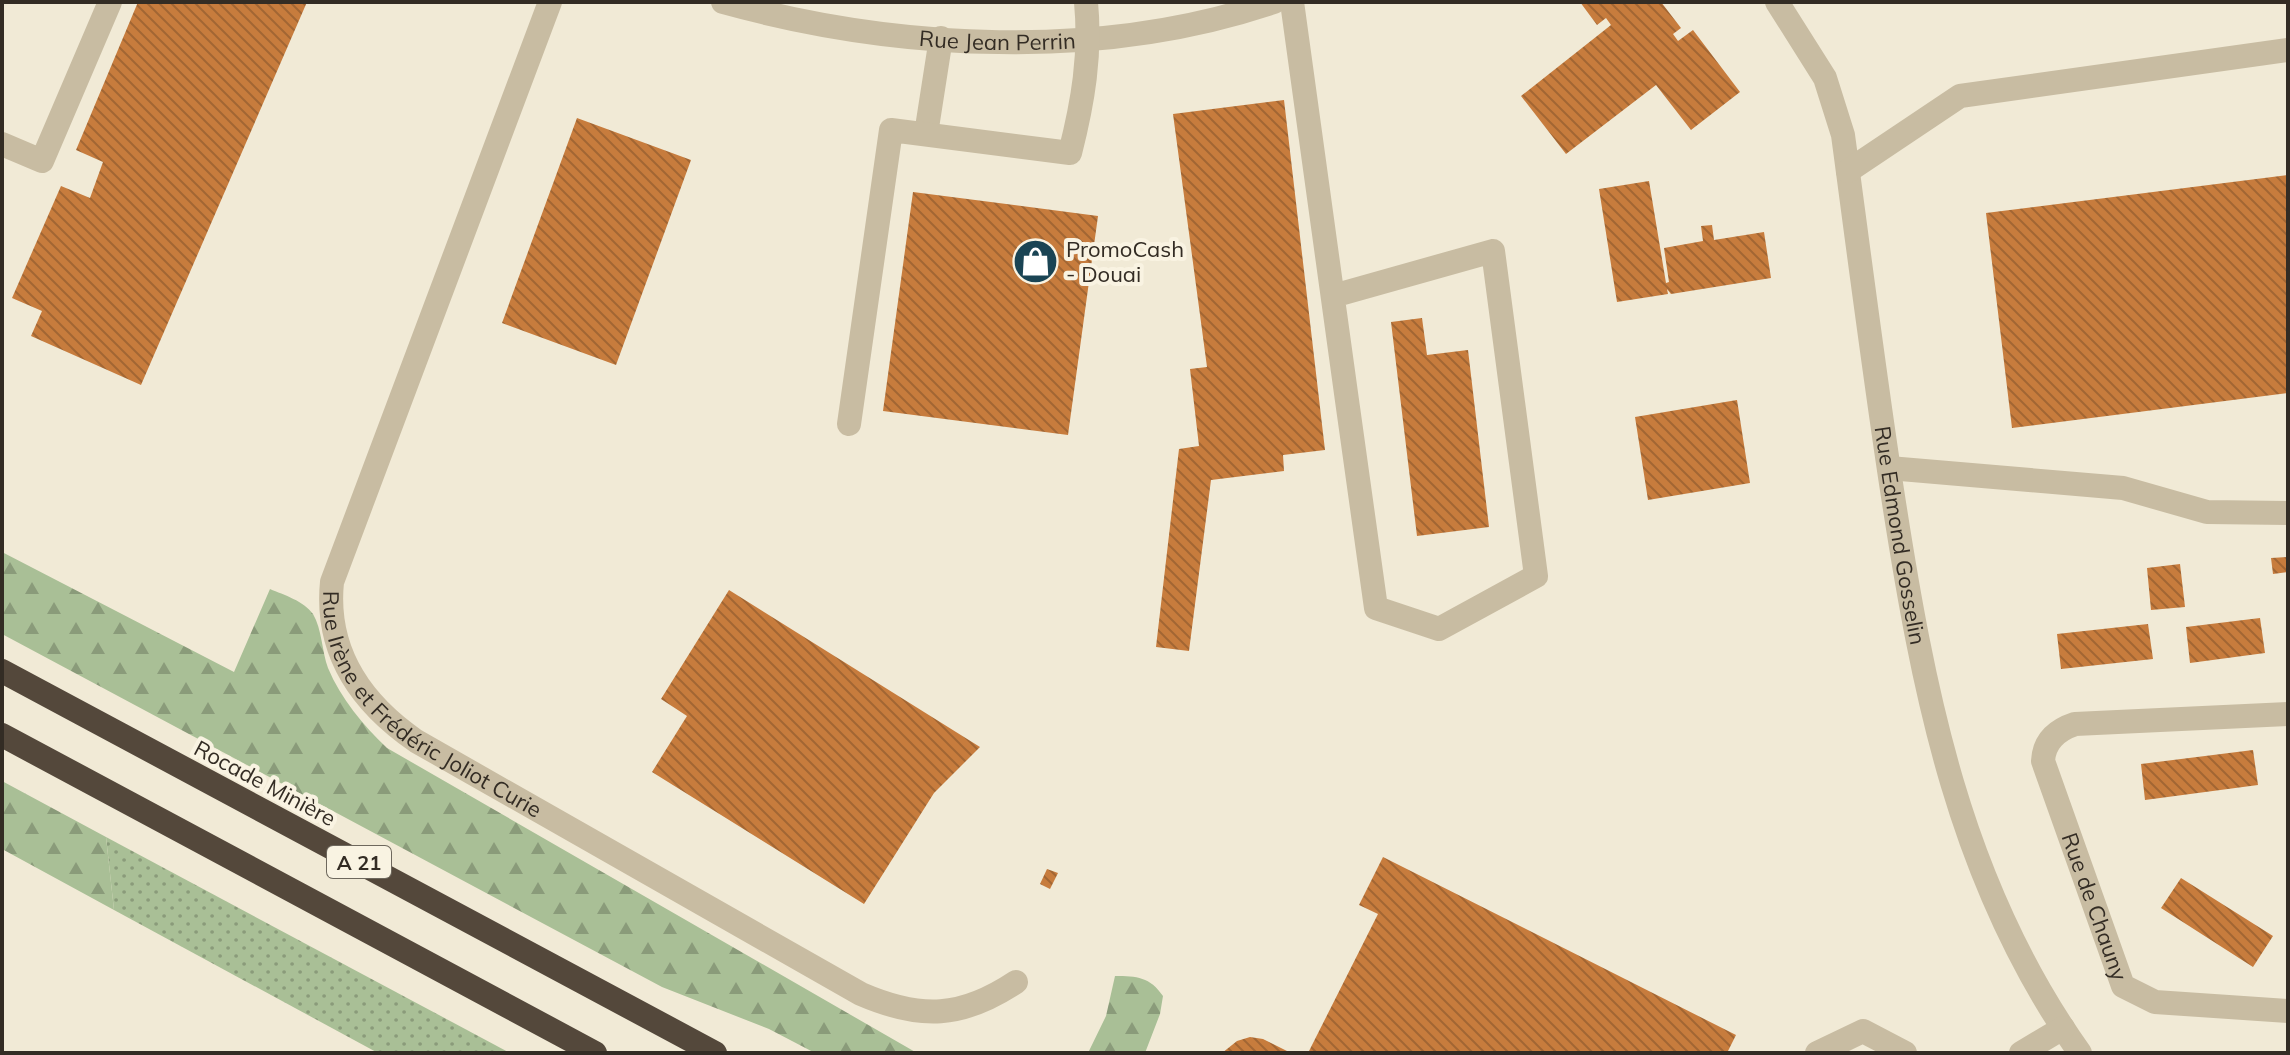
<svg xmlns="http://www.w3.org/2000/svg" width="2290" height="1055" viewBox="0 0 2290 1055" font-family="Mulish,sans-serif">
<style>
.grass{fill:url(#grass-dots)}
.forest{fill:url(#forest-firs)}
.building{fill:url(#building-back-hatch)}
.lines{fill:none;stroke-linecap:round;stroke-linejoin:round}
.minor{stroke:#c8bca2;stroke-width:24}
.highway{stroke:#54483b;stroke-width:24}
.labels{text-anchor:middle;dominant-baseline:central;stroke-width:8;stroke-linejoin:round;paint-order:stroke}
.shield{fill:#f9f3e2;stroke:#6e685d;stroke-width:2}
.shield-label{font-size:20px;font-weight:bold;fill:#332c24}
.street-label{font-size:22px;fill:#332c24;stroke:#f9f3e2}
.poi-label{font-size:22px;fill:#332c24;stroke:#f9f3e2;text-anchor:start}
</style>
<defs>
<pattern id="grass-dots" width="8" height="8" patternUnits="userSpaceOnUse" patternTransform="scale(2)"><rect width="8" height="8" fill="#a9bf96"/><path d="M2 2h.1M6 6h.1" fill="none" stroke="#8a9b7a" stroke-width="1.8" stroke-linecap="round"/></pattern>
<pattern id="forest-firs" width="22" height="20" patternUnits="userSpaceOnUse" patternTransform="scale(2)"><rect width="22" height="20" fill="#a9bf96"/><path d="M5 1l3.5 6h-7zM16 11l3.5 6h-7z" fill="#8a9b7a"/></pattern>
<pattern id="building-back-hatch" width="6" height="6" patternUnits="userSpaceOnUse" patternTransform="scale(2)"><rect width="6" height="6" fill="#c77c3d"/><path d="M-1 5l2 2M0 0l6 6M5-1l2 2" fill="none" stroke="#a26633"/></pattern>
</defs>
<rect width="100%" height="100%" fill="#f1ead6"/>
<path class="grass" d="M106 837 510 1053H378L114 910Z"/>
<path class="forest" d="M2 552 234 672 270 589C284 595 304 601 313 614 322 629 322 652 328 668 341 699 363 725 387 748L917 1053H815L769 1029 662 987 2 634Z
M2 781 106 837 114 910 2 849Z
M1115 976C1137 976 1150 977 1163 996L1160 1014 1145 1053H1088L1106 1016Z"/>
<path class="building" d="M138 2H307L141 385 31 336 42 311 12 298 61 186 90 198 103 162 76 150Z
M1580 2H1661L1681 28 1673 34 1678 41 1693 30 1740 92 1691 130 1656 85 1566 154 1521 96 1611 25 1606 18 1597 25Z
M1284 100 1325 450 1283 455 1284 471 1211 480 1189 651 1156 647 1179 449 1199 446 1190 369 1207 367 1173 114Z
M577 118 691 160 616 365 502 323Z
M2288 175V393L2012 428 1986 213Z
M1649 181 1666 283 1669 282 1664 248 1703 241 1701 226 1712 225 1714 240 1764 232 1771 278 1671 294 1667 289 1668 294 1617 302 1599 189Z
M913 192 1098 216 1068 435 883 411Z
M1422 318 1427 355 1468 350 1489 527 1417 536 1391 322Z
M1737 400 1750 483 1648 500 1635 417Z
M2287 557 2288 572 2273 574 2271 558Z
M2180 564 2185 607 2151 610 2147 568Z
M729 590 980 747 934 793 864 904 652 772 687 716 661 699Z
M2260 618 2265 653 2190 663 2186 627Z
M2148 624 2153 659 2061 669 2057 634Z
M2253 750 2258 785 2145 800 2141 764Z
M1383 857 1736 1035 1727 1053H1308L1378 914 1359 905Z
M1047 869 1058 873 1050 889 1040 884Z
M2181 878 2273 936 2253 967 2161 908Z
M1250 1037 1263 1039 1291 1053H1222L1237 1041Z"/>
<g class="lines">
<g class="minor">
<path id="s1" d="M550 2 332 582C325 652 361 703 416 741L861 994C921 1020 962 1018 1016 982"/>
<path id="s2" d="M723 2C897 50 1101 61 1274 2"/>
<path d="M1292 2C1319 204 1348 406 1376 608L1439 629 1536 576 1493 251 1333 296"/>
<path id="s3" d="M1777 2 1825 78 1843 135C1859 254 1874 372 1892 490 1923 691 1959 883 2080 1053"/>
<path d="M926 134 941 38"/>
<path d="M2 144 42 161 110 2"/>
<path d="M1848 171 1960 96 2288 50"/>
<path d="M849 424 891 130 1070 153C1083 102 1091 55 1086 2"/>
<path d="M1889 468 2123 488 2207 512 2288 513"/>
<path id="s4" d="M2288 714 2075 724C2057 730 2044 741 2043 761L2123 986 2155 1002 2288 1011"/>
<path d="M1817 1053 1863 1031 1905 1053"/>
<path d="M2021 1053 2063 1028"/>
</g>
<path class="highway" d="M2 671 715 1053
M2 735 595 1053"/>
</g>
<defs>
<symbol id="shop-disc" viewBox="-11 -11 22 22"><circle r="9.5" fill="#1a4454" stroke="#f9f3e2"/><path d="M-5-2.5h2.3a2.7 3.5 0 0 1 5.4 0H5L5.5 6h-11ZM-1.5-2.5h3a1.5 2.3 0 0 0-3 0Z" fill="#fff"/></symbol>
</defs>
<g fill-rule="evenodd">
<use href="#shop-disc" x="1010" y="236" width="51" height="51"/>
</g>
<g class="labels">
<rect class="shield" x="327" y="846" width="64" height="32" rx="6"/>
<g class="shield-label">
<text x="359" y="862">A 21</text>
</g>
<g class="street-label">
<text stroke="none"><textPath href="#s2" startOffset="278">Rue Jean Perrin</textPath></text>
<text stroke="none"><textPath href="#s3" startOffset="554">Rue Edmond Gosselin</textPath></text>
<text stroke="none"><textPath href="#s1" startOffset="790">Rue Irène et Frédéric Joliot Curie</textPath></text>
<text transform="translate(265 783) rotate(28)">Rocade Minière</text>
<text stroke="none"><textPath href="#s4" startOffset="420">Rue de Chauny</textPath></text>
</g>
<g class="poi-label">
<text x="1066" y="249">PromoCash<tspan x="1066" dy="25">- Douai</tspan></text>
</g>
</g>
<rect width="2290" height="1055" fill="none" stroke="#332c24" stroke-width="8"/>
</svg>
